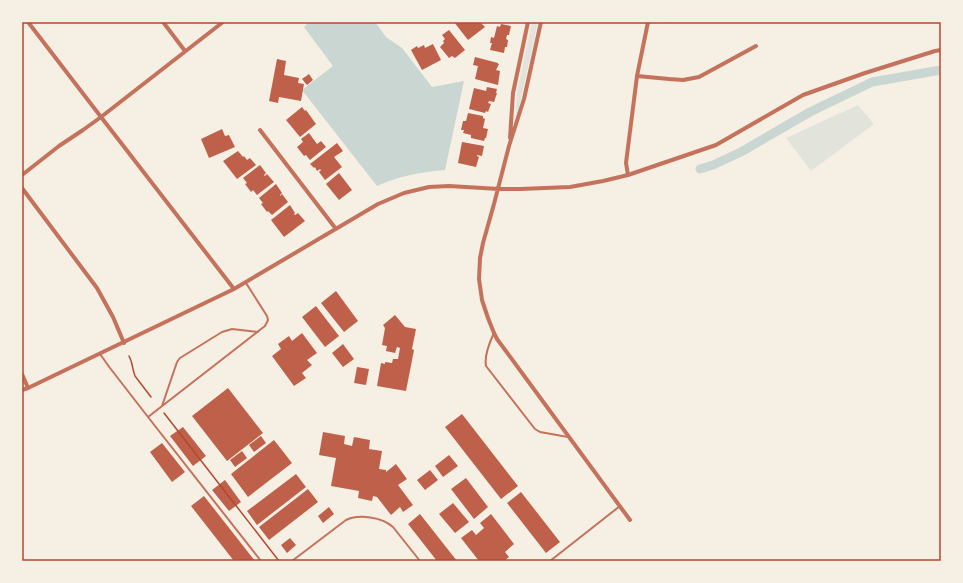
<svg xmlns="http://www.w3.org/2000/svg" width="963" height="583" viewBox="0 0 963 583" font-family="Barlow,sans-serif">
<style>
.green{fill:#e2e4dc}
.water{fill:#c9d6d2}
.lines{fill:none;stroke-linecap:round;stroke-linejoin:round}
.canal{stroke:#c9d6d2;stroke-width:9}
.building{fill:#bf614a}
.path{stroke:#b5482f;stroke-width:1.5}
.service{stroke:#c5725c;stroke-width:2}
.minor{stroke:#c5725c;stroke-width:4}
.neatline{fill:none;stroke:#b5482f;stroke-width:1.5}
</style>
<rect width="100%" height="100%" fill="#f6efe4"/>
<path class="green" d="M532 22H538L517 117H516L517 92Z
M858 105 874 124 811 171 786 138Z"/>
<path class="water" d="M309 22H375L386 37 402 48 432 87 464 81 445 170C421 172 399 176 377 186L302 90 333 66 304 27Z"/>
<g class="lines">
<path class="canal" d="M700 169 713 165 741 152 810 112 872 82 941 70"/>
</g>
<path class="building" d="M454 22H466L467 23 468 22H480L485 27 468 40Z
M501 24 511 26 509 35H507L506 39 508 40 507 47H505L504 53 490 50 492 43H490L491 37 494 38 497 26 500 27Z
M449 30 465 50 455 58 452 56 449 58 440 47 444 43 443 41 445 39 442 35Z
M433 44 441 60 422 70 411 50 417 46 418 48 424 45 425 48Z
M475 57 498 63V64H499L496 70 500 71 498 85 475 79 478 66 473 65Z
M277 59 286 61 284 75 299 78 298 83 304 84 301 101 279 97 278 103 269 101Z
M309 74 313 80 307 85 302 79Z
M487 87 497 89 496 93H497L494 102 489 101 488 103 491 104 488 112 486 111 485 113 469 109 474 88 486 91Z
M302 107 305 111 306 110 316 124 300 137 286 120Z
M468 113 483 116V118L485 119 483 128 488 129 486 138H485L484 141 471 138V135L463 133 464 130H461L463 121H466Z
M222 129 225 136 229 135 235 147 209 158 201 139Z
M309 133 317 144 321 141 326 147 310 160 306 155 304 156 297 147 303 142 301 139Z
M462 142 484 146 482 156 477 155V156L479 157 476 167 458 163Z
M337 143 343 151 334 157 342 167 325 180 319 172 321 170 320 169 317 171 315 167 314 168 310 164Z
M238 151 243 157 244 156 247 160 250 158 256 165 237 179 223 161Z
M260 165 266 173 264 175 265 176 267 174 274 182 257 195 253 190 251 192 245 184 247 183 243 178Z
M339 173 352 190 339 200 326 184Z
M276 184 282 193 280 195V196L282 194 288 202 272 215 268 211 267 212 261 204 263 203 259 198Z
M290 205 295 213 294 214 295 215 298 213 305 221 284 237 271 220Z
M336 291 358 321 344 332 321 303Z
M316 306 339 336 325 347 302 317Z
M395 315 405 327 416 329 412 349 414 350 406 391 377 386 381 363 385 364V362L392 363 393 359H398L400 348 397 347 395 353 386 351 387 346 382 345 385 328 383 325Z
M302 333 317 353 307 360 312 365 302 373 306 378 294 386 272 356 281 349 278 344 289 336 292 341Z
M343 344 354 359 343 367 332 353Z
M357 367 369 369 366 385 354 383Z
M228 388 263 433 227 461 192 416Z
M462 414 518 486 501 499 445 427Z
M183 427 206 456 193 466 170 436Z
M323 432 345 436 344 444 352 446 354 437 370 440 369 449 382 451 379 469 386 470V472L396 464 407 479 398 485 413 505 403 512 400 507 391 515 377 497 373 496 372 501 358 498 359 491 331 486 336 458 319 455Z
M261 436 266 443 254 452 249 445Z
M274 440 292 463 248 497 231 474Z
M162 443 185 472 172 482 150 452Z
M242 451 247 458 235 467 230 460Z
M449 455 458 466 443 477 435 466Z
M430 470 438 480 425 490 417 480Z
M296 474 306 487 257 525 247 511Z
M466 478 488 507 474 519 451 489Z
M225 480 241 502 229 511 212 490Z
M308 489 318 502 269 540 259 527Z
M521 492 560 542 546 553 507 503Z
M204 496 255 561H234L191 506Z
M453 503 469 522 455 533 439 514Z
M329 507 334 514 323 523 318 516Z
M420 514 457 561H437L408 524Z
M491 514 514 544 505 552 509 557 504 561H479L461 538 472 530 476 535 484 528 480 523Z
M290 538 296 545 287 553 281 545Z"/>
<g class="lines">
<path class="path" d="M129 356C133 363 132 369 135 376L151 397
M164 413 279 561"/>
<path class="service" d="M493 335C489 344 484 356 486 366L535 429 540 432 568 437
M100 354 110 368 148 417 265 326 268 320 267 316 246 283
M162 406 177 362 180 358 222 332 232 329 258 332
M148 417 261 561
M292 561 346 520C359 514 382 517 393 527L420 561
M550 561 620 506"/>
<path class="minor" d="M28 22 101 117 234 289
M163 22 185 51
M541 22 524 99 509 146 494 204 483 243 480 258 479 279 482 300 488 318 494 333 497 339 630 520
M637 76 669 79 683 80 699 77 756 46
M260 130 336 229
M510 138 513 93 528 22
M22 175 59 146 83 130 101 117 223 22
M628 175 626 163 637 76 648 22
M22 188 97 288 113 317 124 343
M22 374 28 388
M22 390 28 388 234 289 378 204 404 193 429 187 449 186 499 189H520L570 187 603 181 628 175 716 145 803 95 865 73 935 51 941 50"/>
</g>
<rect width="963" height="583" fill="none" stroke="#f6efe4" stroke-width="46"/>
<rect x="23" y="23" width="917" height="537" class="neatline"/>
</svg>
